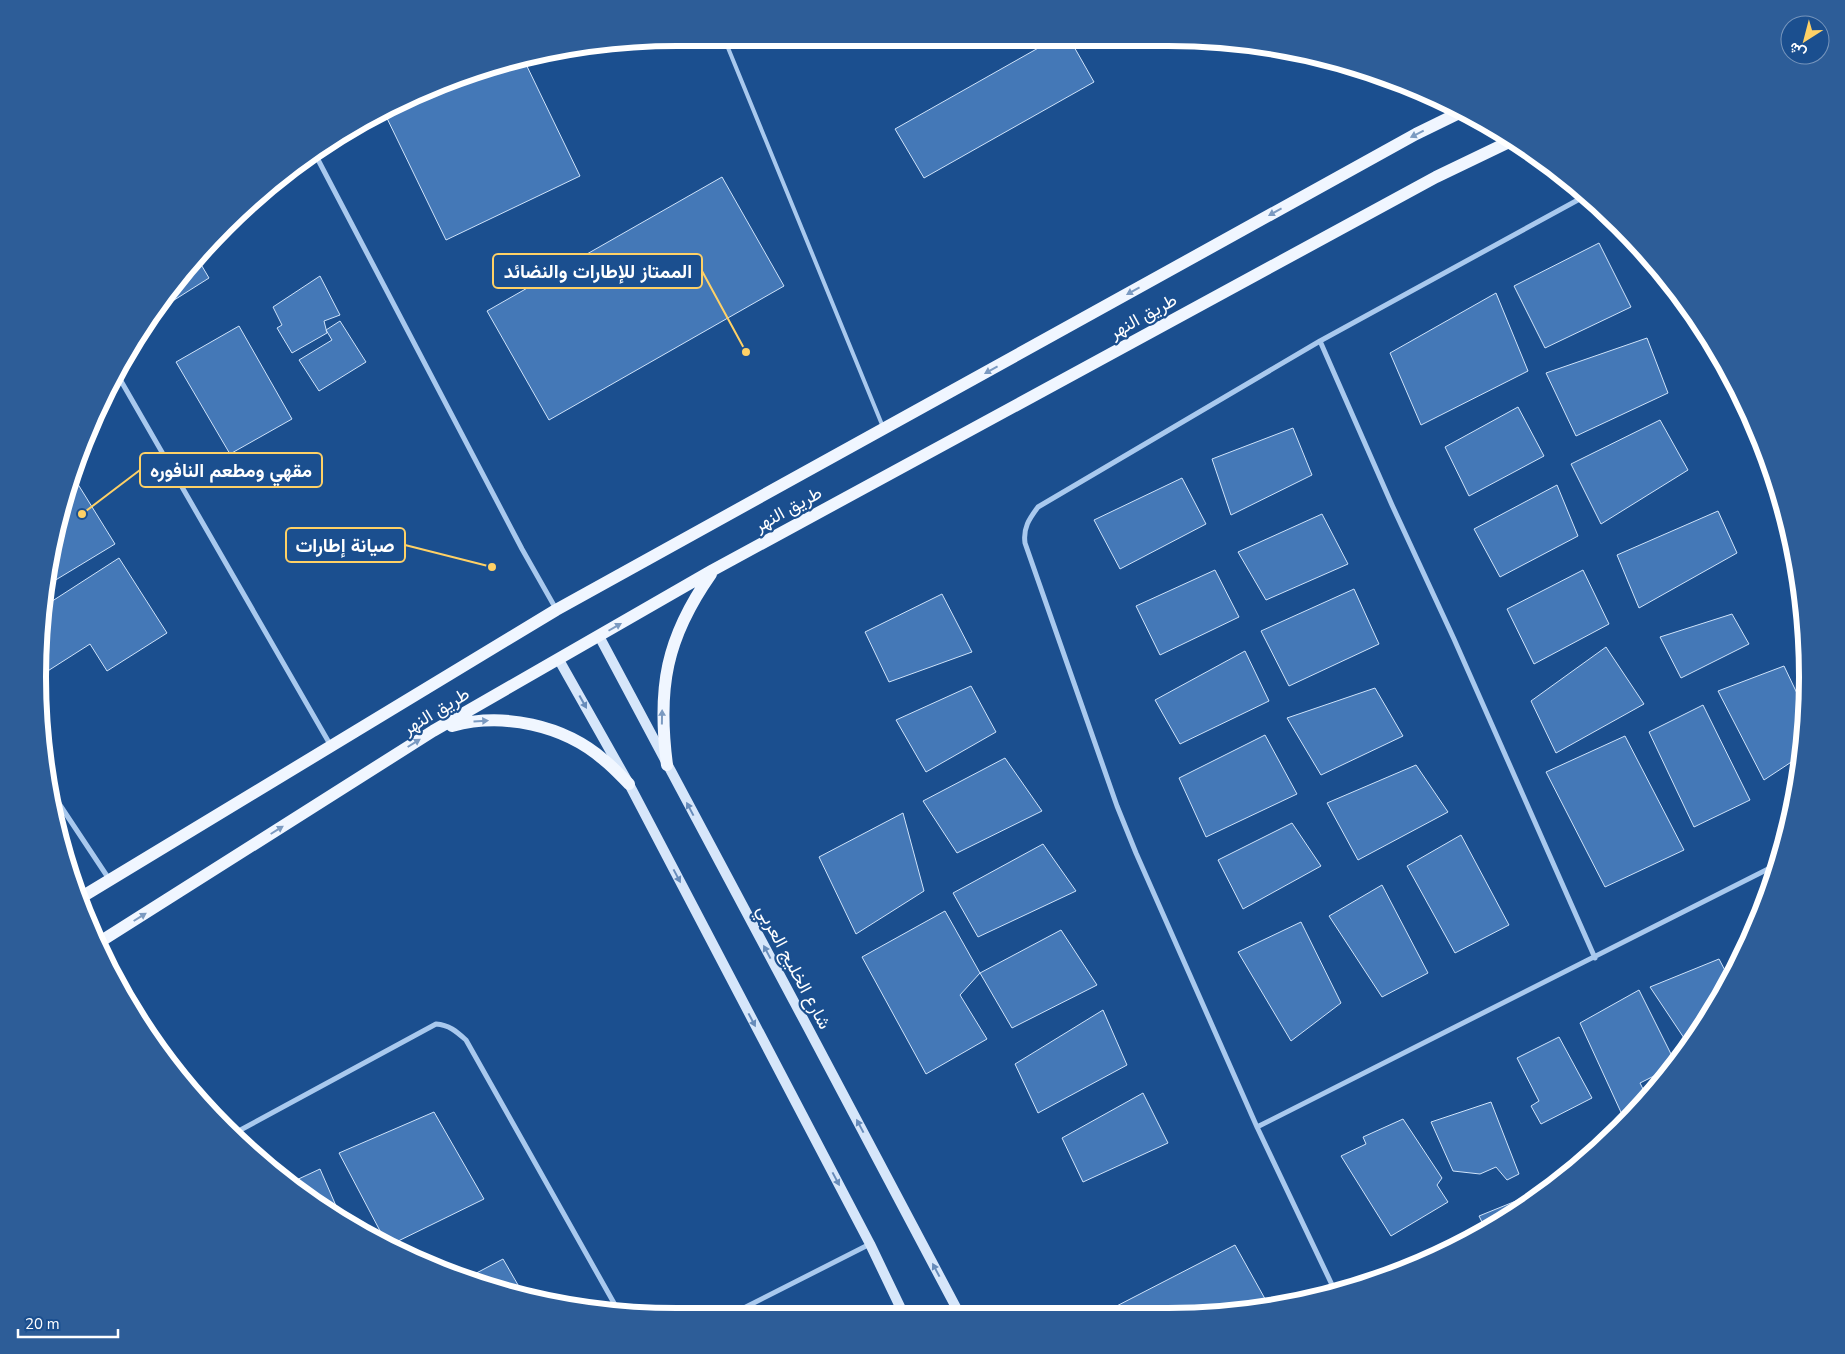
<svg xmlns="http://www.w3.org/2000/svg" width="1845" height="1354" viewBox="0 0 1845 1354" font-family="'Nunito Sans',Vazirmatn,sans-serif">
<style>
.building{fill:#4478b7;stroke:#cfe3fa}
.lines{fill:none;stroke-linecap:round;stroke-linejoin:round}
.service{stroke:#a9c9ee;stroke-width:4}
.minor{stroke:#a9c9ee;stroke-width:5}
.secondary{stroke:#d6e6fa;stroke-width:10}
.primary{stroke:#f0f6ff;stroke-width:12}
.oneway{fill:#7b9ac1}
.oneway2{fill:#668bba}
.labels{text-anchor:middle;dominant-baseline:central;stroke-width:4.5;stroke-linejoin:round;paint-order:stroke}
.street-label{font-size:18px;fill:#fff;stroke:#1b4f8f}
.rim{fill:none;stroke:#fff;stroke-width:6}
.leader{fill:none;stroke:#ffd166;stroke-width:2}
.callout-dot{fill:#ffd166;stroke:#1b4f8f;stroke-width:2}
.callout{fill:#1b4f8f;stroke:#ffd166;stroke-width:2}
.callout-label{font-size:19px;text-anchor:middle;font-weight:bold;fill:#fff}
</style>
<rect width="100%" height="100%" fill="#1b4f8f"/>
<path class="building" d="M1056 38H1069L1094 82 924 178 895 129Z
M523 58 580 176 446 240 383 110 394 103 511 59Z
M722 177 784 286 549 420 487 311Z
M1599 243 1631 307 1545 348 1514 286Z
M196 256 209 278 160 309Z
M320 276 340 315 324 321 327 333 292 353 277 328 282 325 273 307Z
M1496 293 1528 371 1421 425 1390 353Z
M340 321 366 362 319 391 299 360 332 340 326 330Z
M239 326 292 419 230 454 176 362Z
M1647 338 1668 393 1576 436 1546 373Z
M1518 407 1544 456 1469 496 1445 447Z
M1660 420 1688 470 1601 524 1571 464Z
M1293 428 1312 475 1231 515 1212 459Z
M71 473 115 544 49 584 46 579Z
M1182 478 1206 524 1120 569 1094 520Z
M1557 485 1578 536 1500 577 1474 529Z
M1718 511 1737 553 1639 608 1617 555Z
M1322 514 1348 564 1266 600 1238 552Z
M119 558 167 633 107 671 90 644 43 674V607Z
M1215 570 1239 617 1160 655 1136 606Z
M1583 570 1609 624 1534 664 1507 609Z
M1354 589 1379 644 1289 686 1261 631Z
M942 594 972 652 889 682 865 632Z
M1732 614 1749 644 1681 678 1660 637Z
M1606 647 1644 704 1556 753 1531 701Z
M1245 651 1269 701 1180 744 1155 700Z
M1784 666 1804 708 1802 755 1764 780 1718 691Z
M971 686 996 732 926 772 896 720Z
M1375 688 1403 736 1321 775 1287 718Z
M1703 705 1750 800 1694 827 1649 732Z
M1265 735 1297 794 1206 837 1179 778Z
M1625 736 1684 850 1605 887 1546 772Z
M1005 758 1042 811 957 853 923 801Z
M1416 765 1448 812 1358 860 1327 803Z
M903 813 924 891 856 934 819 857Z
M1292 823 1321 866 1243 909 1218 860Z
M1461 835 1509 925 1455 953 1407 866Z
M1043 844 1076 891 978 937 953 893Z
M1382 885 1428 973 1382 997 1329 916Z
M945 911 980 973 960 995 987 1039 926 1074 862 957Z
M1301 922 1341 1003 1291 1041 1238 952Z
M1061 930 1097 985 1012 1028 980 973Z
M1719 959 1730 980 1722 996 1688 1044 1650 987Z
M1639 990 1675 1062 1672 1067 1640 1083 1648 1099 1625 1121 1580 1023Z
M1103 1010 1127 1065 1038 1113 1015 1064Z
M1559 1037 1592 1098 1541 1124 1531 1106 1539 1101 1517 1058Z
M1143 1093 1168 1143 1083 1182 1062 1138Z
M1491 1102 1519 1174 1507 1180 1496 1167 1480 1174 1453 1171 1431 1122Z
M434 1112 484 1199 388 1246 339 1153Z
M1403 1119 1442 1178 1437 1185 1448 1202 1391 1236 1341 1156 1366 1144 1363 1137Z
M320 1169 340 1215 292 1182Z
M1543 1190 1544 1192 1484 1226 1479 1216Z
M1235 1245 1269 1306 1252 1311 1105 1312Z
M503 1259 525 1297 511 1295 467 1278Z"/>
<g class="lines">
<path class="service" d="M724 38 883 427"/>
<path class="minor" d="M314 152 522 549 556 609
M1320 341 1392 505 1454 639 1595 958
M1723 365 1753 425
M117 374 331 746
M52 793 109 879
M1257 1127 1778 864
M233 1134 436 1024C449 1025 456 1031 466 1040L619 1312
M1334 1289 1257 1127 1136 853 1117 806 1025 543C1023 528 1029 519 1038 507L1320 341 1587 195
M732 1314 870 1244"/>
<path class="secondary" d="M599 636 807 1026 959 1313
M559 660 629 784 870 1244 903 1313"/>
<path class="primary" d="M452 726C503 712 564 725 604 760 613 767 621 776 629 784
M667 765C657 688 666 638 711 574
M80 898 556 610 1416 134 1461 112
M98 943 433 731 713 570 1436 177 1513 140"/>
</g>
<defs><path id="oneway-solid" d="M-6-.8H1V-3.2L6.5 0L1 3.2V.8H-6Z" transform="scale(1.25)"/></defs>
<g class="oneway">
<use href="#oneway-solid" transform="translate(1417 134) rotate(153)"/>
<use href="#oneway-solid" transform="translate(1275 212) rotate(151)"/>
<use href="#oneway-solid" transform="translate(1133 291) rotate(151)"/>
<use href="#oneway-solid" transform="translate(991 370) rotate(151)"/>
<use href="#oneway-solid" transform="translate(615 627) rotate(-30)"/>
<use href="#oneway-solid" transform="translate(662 717) rotate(-89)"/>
<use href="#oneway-solid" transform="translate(481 721) rotate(-3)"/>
<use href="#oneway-solid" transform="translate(414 743) rotate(-32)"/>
<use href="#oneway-solid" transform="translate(277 830) rotate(-32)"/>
<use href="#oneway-solid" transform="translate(140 917) rotate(-32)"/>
</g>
<g class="oneway2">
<use href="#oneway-solid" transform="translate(583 702) rotate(61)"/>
<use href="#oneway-solid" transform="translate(690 809) rotate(-118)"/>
<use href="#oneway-solid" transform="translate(677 876) rotate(62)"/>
<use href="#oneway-solid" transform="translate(767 952) rotate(-118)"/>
<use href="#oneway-solid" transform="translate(752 1020) rotate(62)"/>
<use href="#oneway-solid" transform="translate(860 1126) rotate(-118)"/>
<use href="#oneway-solid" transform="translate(836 1179) rotate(62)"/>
<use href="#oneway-solid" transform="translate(936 1270) rotate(-118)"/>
</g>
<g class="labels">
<g class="street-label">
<text transform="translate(1143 316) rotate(-29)">طريق النهر</text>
<text transform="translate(788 509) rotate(-29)">طريق النهر</text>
<text transform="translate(436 711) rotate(-31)">طريق النهر</text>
<text transform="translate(794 967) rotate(62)">شارع الخليج العربي</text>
</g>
</g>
<path d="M0 0H1845V1354H0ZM677 46H1168A631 631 0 0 1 1799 677V677A631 631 0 0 1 1168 1308H677A631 631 0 0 1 46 677V677A631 631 0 0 1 677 46Z" fill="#2d5d98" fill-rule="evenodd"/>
<path class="rim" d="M677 46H1168A631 631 0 0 1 1799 677V677A631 631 0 0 1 1168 1308H677A631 631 0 0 1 46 677V677A631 631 0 0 1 677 46Z"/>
<path class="leader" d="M746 352L702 271M82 514L140 470M492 567L405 545"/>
<g class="callout-dot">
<circle cx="746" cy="352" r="5"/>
<circle cx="82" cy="514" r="5"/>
<circle cx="492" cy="567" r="5"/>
</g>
<g class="callout">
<rect x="493" y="254" width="209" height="34" rx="5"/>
<rect x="140" y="453" width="182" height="34" rx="5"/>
<rect x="286" y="528" width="119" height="34" rx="5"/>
</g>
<g class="callout-label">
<text x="598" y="278">الممتاز للإطارات والنضائد</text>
<text x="231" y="477">مقهي ومطعم النافوره</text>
<text x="345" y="552">صيانة إطارات</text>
</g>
<g transform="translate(1805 40) rotate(216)"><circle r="24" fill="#1b4f8f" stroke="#7695bc"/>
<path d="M0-4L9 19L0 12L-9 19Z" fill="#ffd166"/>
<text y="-8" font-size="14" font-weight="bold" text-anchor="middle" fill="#ffffff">ش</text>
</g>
<path d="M18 1329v8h100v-8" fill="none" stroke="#ffffff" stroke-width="2.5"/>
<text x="25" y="1329" font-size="15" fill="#ffffff" stroke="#1b4f8f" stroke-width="4" paint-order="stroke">20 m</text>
</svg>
